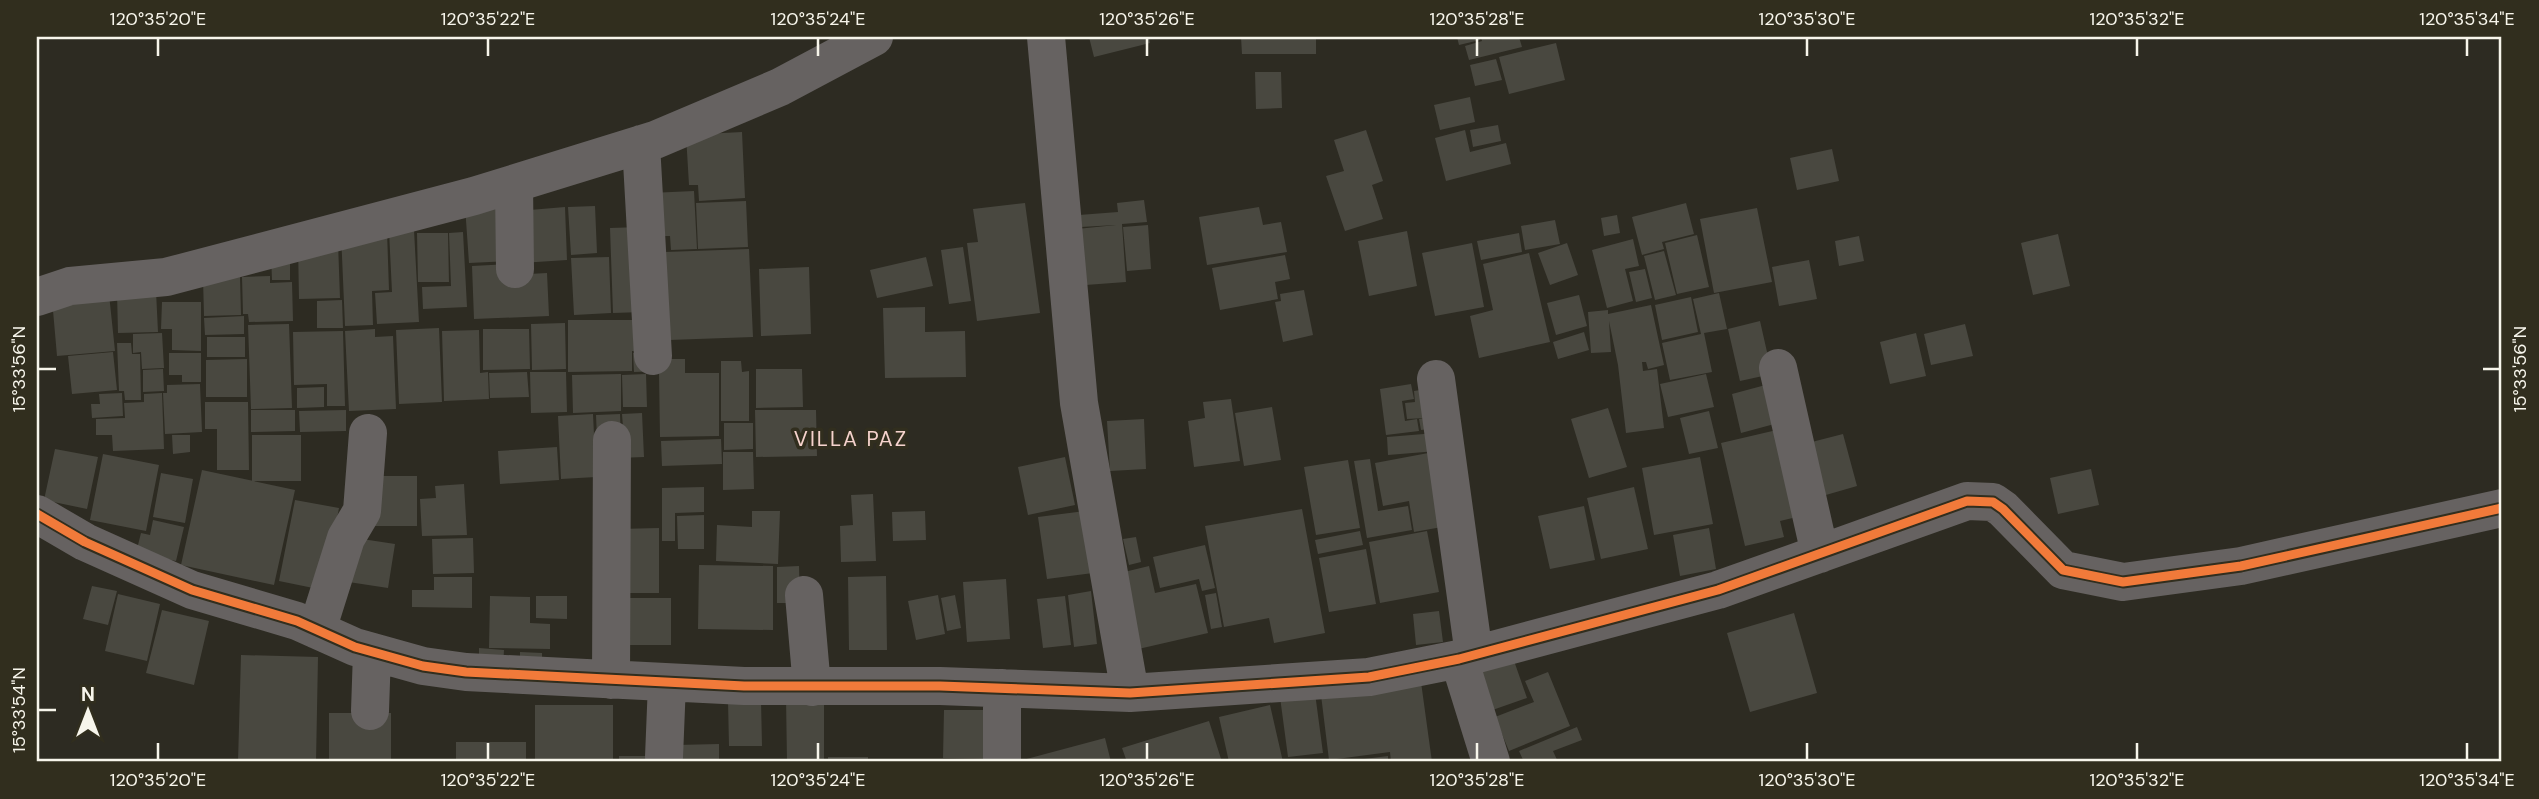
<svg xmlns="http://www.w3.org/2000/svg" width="2539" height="799" viewBox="0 0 2539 799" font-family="'DM Sans',sans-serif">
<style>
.building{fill:#494840}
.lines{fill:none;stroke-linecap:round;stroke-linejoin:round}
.minor{stroke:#666261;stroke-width:38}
.cycleway-casing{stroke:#312e1e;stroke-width:13}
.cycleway{stroke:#f17a3a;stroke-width:9}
.ticks{fill:none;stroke:#f7f5eb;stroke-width:2.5}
.labels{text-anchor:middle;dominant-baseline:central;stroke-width:7;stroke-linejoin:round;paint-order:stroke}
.neighbourhood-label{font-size:21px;letter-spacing:2px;fill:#f6d3cd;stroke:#312e1e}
.neatline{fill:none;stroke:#f7f5eb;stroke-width:2.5}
.ticks-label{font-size:18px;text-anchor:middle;fill:#f7f5eb}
</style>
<rect width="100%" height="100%" fill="#2d2b22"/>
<path class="building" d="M1089 37H1149L1150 43 1094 57Z
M1241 37H1316V54H1242Z
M1457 37H1479L1480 40 1459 45Z
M1481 37H1519L1522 47 1469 60 1465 46 1482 41Z
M1556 43 1565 80 1509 94 1499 57Z
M1496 59 1502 80 1475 86 1470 65Z
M1255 72H1281L1282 108 1256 109Z
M1470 97 1475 122 1440 130 1434 105Z
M1498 125 1501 141 1473 147 1470 130Z
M1366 130 1383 181 1372 185 1383 219 1345 231 1326 176 1344 171 1334 140Z
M1465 130 1470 152 1506 143 1511 164 1446 181 1435 138Z
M742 132 745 198 699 201 698 185H689L686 135Z
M1832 149 1839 181 1797 190 1790 158Z
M694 191 697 249 671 250 670 236H653L650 193Z
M1144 200 1147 222 1122 224 1126 282 1072 286 1067 230 1116 225 1081 227 1079 215 1118 212 1117 203Z
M746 201 748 247 698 249 696 203Z
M507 203 511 261 469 263 465 206Z
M1025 203 1040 313 977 321 967 243 978 242 973 209Z
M1686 203 1694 234 1662 242 1664 249 1642 255 1632 217Z
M595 206 597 253 571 255 568 207Z
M565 207 567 260 521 263 518 211Z
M1259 207 1263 225 1281 222 1287 252 1207 265 1199 217Z
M1757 208 1772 282 1714 293 1700 219Z
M1617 215 1620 233 1604 236 1601 218Z
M1555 220 1560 244 1525 250 1521 226Z
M1148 225 1151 269 1127 271 1123 227Z
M641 227 643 312 613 313 610 228Z
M414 230 419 322 377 324 375 293 392 292 389 231Z
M387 231 389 290 372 291 373 325 345 326 341 233Z
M1407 231 1417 286 1369 296 1358 241Z
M463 232 467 307 423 309 422 287 451 286 449 233Z
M417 233H448L449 282H418Z
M1519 233 1522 252 1481 260 1477 241Z
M2058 234 2070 286 2033 295 2021 243Z
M1697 235 1709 287 1677 294 1665 243Z
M1859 236 1864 261 1839 266 1835 241Z
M1633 239 1639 266 1625 269 1633 301 1607 308 1592 250Z
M338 242 340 298 299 299 298 244Z
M1472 243 1484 307 1435 316 1422 253Z
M1567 243 1578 275 1550 285 1538 253Z
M963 247 971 301 949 304 941 250Z
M749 249 753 337 669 340 665 252Z
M1664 251 1676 295 1655 300 1644 256Z
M290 252V280H272L271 253Z
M1529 253 1550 342 1479 358 1470 316 1493 310 1483 264Z
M1285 255 1290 279 1275 282 1278 299 1220 310 1212 268Z
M609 257 611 313 574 315 571 258Z
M926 257 933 286 877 298 870 270Z
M1809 260 1817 299 1779 306 1772 267Z
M510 264 511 275 547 273 549 316 474 319 472 266Z
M809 267 811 334 761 336 759 269Z
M1645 269 1652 298 1636 302 1629 272Z
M270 276V283L292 282 293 321 249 322 248 314H243L242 277Z
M240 277 241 315 204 316 203 278Z
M1304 290 1313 335 1283 342 1275 302 1281 301 1280 294Z
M156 291 158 332 118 333 117 292Z
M1719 293 1727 329 1704 333 1712 372 1670 380 1662 343 1701 334 1693 299Z
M109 294 115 351 57 356 52 299Z
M1579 295 1587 326 1556 335 1547 303Z
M1691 297 1698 332 1662 340 1655 305Z
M342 300 343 328H317V301Z
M162 302H201V351L172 350V329H161Z
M1651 305 1664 365 1648 369 1646 362H1642L1643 371 1657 369 1664 428 1626 433 1618 365 1609 321 1611 352 1591 353 1588 312 1608 310V314Z
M925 307V332L965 331 966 377 885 378 883 308Z
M244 316V334L205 335 204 318Z
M568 320H647L648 351H632V371L568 372Z
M1760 321 1772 374 1740 381 1728 329Z
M565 323 566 369 532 370 531 324Z
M289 324 292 408 251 409 248 325Z
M1965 324 1973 356 1931 365 1924 334Z
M439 328 442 402 399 404 396 330Z
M375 329V337L393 336 396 409 349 411 345 331Z
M483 329H529L530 369 483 370Z
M479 330 480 373 488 372 489 399 444 401 442 331Z
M343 331 345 406H327V384L294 385 293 332Z
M1584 332 1589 350 1558 359 1553 342Z
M162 333 164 368 142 369 141 352 133 353V334Z
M1916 333 1926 376 1890 384 1880 342Z
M207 337H245V357H207Z
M117 343H131L132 354H140L141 400H125L124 391H119Z
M113 352 117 390 72 394 68 356Z
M650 352 659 359H685V373H719V436L660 437 659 371 634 372 633 353Z
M169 353H201V382H182V375H169Z
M247 359V397H206V360Z
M721 361H741L742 372 749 371V421H721Z
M163 369 164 391 143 392V370Z
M756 369H802L803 407 756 408Z
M527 372 529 397 490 398 489 373Z
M530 372H566L567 412 531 413Z
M621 374V411L573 413 572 375Z
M646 374 647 407H623L622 375Z
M1706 374 1714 407 1668 417 1660 384Z
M1773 383 1782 422 1741 433 1732 394Z
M200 384 202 432 165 434 163 393H167V385Z
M1411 384 1414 399 1402 401 1405 421 1417 419 1419 431 1386 435 1380 389Z
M324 387V407L297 408V388Z
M1433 388 1437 428 1421 430 1419 419 1425 418 1407 419 1405 403 1415 402 1414 391Z
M122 393 123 416 92 418 91 404H100L99 394Z
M162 393 164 449 113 451 112 435H96V419L125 418 124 403 144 402V394Z
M1231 399 1240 461 1194 467 1188 421 1205 418 1203 402Z
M205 402H248L249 470H217V429H205Z
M1272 407 1281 460 1244 466 1235 413Z
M1608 408 1627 467 1589 478 1571 419Z
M251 410H295V431L251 432Z
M346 410V431L300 432 299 411Z
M755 410H816L817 456 756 457Z
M1709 411 1718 448 1689 454 1680 418Z
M642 413 644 457 618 458 624 441 622 414Z
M593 414 596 477 561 479 558 416Z
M620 414 621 438 597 439 596 415Z
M1144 419 1146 469 1110 471 1107 421Z
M724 423H753V449L724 450Z
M1781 429 1801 516 1780 521 1784 537 1745 546 1721 443Z
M1436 433 1437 451 1388 455 1387 437Z
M1843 434 1857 486 1819 497 1804 444Z
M172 435H190V452L173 454Z
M252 435H301V481H252Z
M721 439 722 464 662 466 661 441Z
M557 447 559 480 500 484 498 451Z
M55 449 98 457 87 509 44 500Z
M1439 451 1453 525 1414 532 1409 501 1383 506 1375 463Z
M723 452H753L754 489 723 490Z
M103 454 159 465 146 531 90 520Z
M1065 457 1075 505 1028 515 1018 467Z
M1700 457 1713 524 1654 535 1642 468Z
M1370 459 1378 511 1408 506 1412 530 1367 538 1354 461Z
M1348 460 1360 528 1316 535 1304 467Z
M2091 469 2099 505 2058 514 2050 478Z
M202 470 295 490 274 585 181 565Z
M161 473 193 479 185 523 153 517Z
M370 476H417V526H370Z
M464 484 467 535 422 536 420 499 436 498 435 486Z
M704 487V512L675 513V541H662V488Z
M1634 487 1648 549 1601 559 1587 498Z
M873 494 876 561 841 562 840 526 853 525 851 495Z
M295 500 339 508 323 590 279 581Z
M1584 506 1595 560 1550 569 1538 516Z
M1302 509 1325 633 1274 643 1269 618 1224 627 1205 526Z
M752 511H780L778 564 716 561 717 525 752 527Z
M925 511 926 540 893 541 892 512Z
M1085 511 1093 573 1047 579 1038 517Z
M704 515V549H678L677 516Z
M153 520 184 527 176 561 136 553 141 533 150 535Z
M659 528V593H619V529Z
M1709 528 1716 569 1680 576 1673 535Z
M1360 531 1363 545 1318 554 1315 540Z
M1427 531 1439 592 1380 603 1369 542Z
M349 537 395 544 388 588 342 581Z
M1136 537 1141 562 1129 565 1123 539Z
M473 538 474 573 433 574 432 539Z
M1205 545 1215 588 1202 591 1199 579 1160 588 1153 557Z
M1366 549 1376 604 1329 612 1319 558Z
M699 565 773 566V630L698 629Z
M799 566 800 603H777V567Z
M1149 566 1155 593 1196 584 1208 633 1134 650 1116 574Z
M886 576 887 650H849L848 577Z
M434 577H472V608L412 607V590H434Z
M1006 579 1010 639 967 642 963 582Z
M92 586 117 591 108 625 83 619Z
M1091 591 1097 644 1074 647 1068 595Z
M1216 593 1222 627 1211 629 1205 595Z
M118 594 160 604 147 661 105 651Z
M938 595 945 634 916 640 908 601Z
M955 595 961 628 947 631 941 598Z
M490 596 530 597V623L550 624V649L489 648Z
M536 596H567V619L536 618Z
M1065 596 1071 645 1043 648 1037 599Z
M622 598H671V645H622Z
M162 610 209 621 194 685 146 673Z
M1439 611 1443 642 1416 645 1413 614Z
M1794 613 1817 693 1750 712 1727 633Z
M479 648 504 650 503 667 479 666Z
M520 652 542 653V670L520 666Z
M241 655 318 657 316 762H238Z
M1512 655 1527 698 1484 713 1470 670Z
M1548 672 1570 726 1509 751 1495 717 1534 702 1525 681Z
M1421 682 1432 762H1391L1390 752 1329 760 1321 695Z
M1315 693 1323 753 1288 757 1280 697Z
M786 697H824V762H787Z
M761 700 762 746H729L728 701Z
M535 705H613V762H535Z
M1270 705 1283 762H1229L1219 717Z
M944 710H990L989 759 943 758Z
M329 713H391V762H329Z
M1209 721 1222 762H1127L1122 748Z
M1577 727 1582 740 1553 751 1558 762H1524L1519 751Z
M1105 738 1111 762H1019V761Z
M456 742H526V762H456Z
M719 744V762H676V745Z
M619 756H655V762H619Z
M1388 756V762H1348V761Z
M828 757H868V762H828Z"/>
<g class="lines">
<path class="minor" d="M1046 37 1079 403 1130 693
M641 144 653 356
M514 184 515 269
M37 297 70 286 166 277 474 196 655 140 780 87 874 37
M1778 368 1820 554
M1436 379 1474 655
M37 514 85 542 192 590 297 621 355 647 423 666 466 672 744 686H940L1130 693 1369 677 1459 659 1718 590 1967 501 1993 502 2003 509 2063 570 2123 582 2241 566 2502 508
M804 595 812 687
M317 630 346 538 362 511 368 433
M1459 659 1491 762
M611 680 612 440
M1002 688V762
M370 711 372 652
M664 757 667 683"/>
<defs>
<path id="cycleway" d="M37 514 85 542 192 590 297 621 355 647 423 666 466 672 744 686H940L1130 693 1369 677 1459 659 1718 590 1967 501 1993 502 2003 509 2063 570 2123 582 2241 566 2502 508"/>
</defs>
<use href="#cycleway" class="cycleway-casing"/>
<use href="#cycleway" class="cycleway"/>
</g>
<path class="ticks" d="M158 38V56M488 38V56M818 38V56M1147 38V56M1477 38V56M1807 38V56M2137 38V56M2467 38V56M38 369H56M2483 369H2500M38 710H56M158 743V760M488 743V760M818 743V760M1147 743V760M1477 743V760M1807 743V760M2137 743V760M2467 743V760"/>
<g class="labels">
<g class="neighbourhood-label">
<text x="851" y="439">VILLA PAZ</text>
</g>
</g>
<rect width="2539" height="799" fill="none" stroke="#312e1e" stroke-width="77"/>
<g transform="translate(88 711)" stroke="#312e1e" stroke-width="5" paint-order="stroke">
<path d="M0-5L12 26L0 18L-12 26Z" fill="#f7f5eb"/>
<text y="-10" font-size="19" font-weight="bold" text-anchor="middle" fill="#f7f5eb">N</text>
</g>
<rect x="38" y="38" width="2462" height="722" class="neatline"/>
<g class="ticks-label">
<text x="158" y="25">120°35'20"E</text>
<text x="488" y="25">120°35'22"E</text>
<text x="818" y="25">120°35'24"E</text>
<text x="1147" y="25">120°35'26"E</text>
<text x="1477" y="25">120°35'28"E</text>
<text x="1807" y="25">120°35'30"E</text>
<text x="2137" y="25">120°35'32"E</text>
<text x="2467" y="25">120°35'34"E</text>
<text transform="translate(19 369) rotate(-90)" y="6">15°33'56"N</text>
<text transform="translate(2520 369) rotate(-90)" y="6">15°33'56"N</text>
<text transform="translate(19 710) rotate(-90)" y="6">15°33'54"N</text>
<text x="158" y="786">120°35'20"E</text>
<text x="488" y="786">120°35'22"E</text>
<text x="818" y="786">120°35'24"E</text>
<text x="1147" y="786">120°35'26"E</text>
<text x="1477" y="786">120°35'28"E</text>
<text x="1807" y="786">120°35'30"E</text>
<text x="2137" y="786">120°35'32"E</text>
<text x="2467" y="786">120°35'34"E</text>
</g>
</svg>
